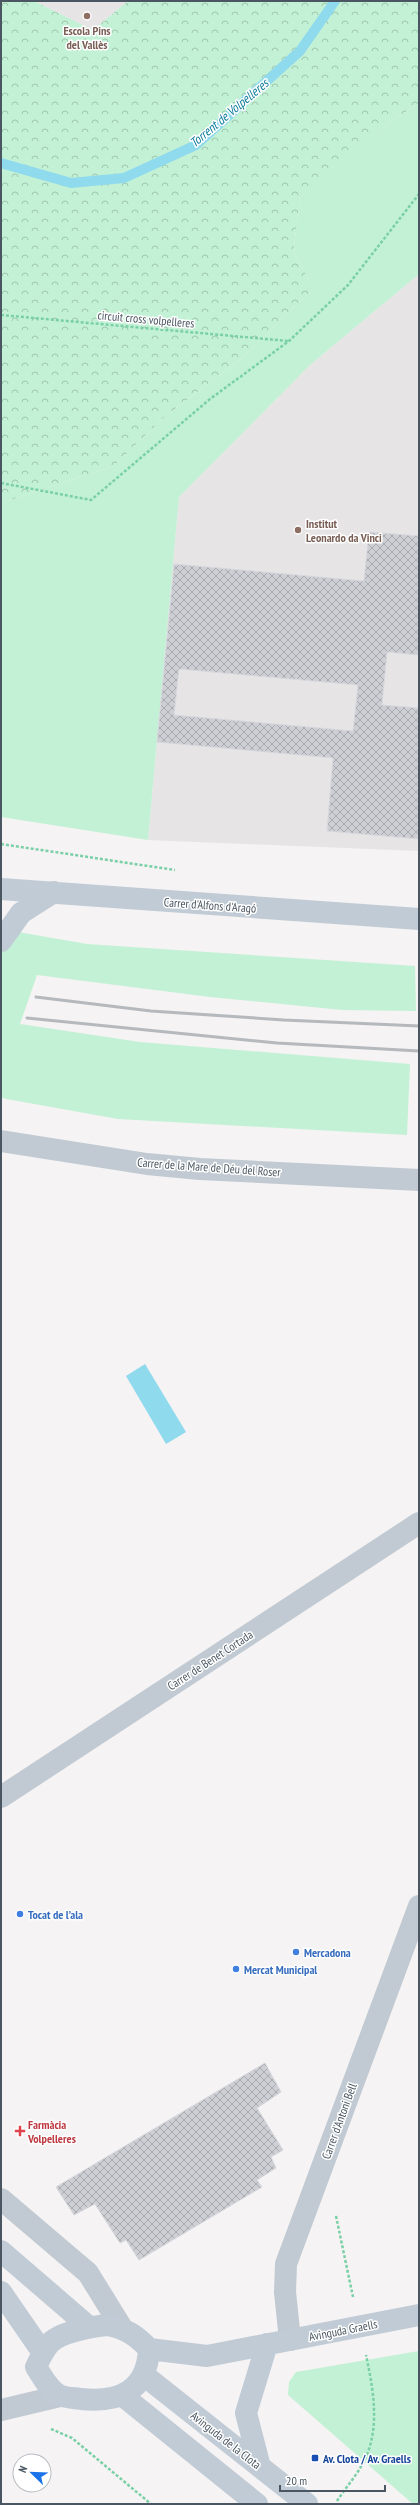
<svg xmlns="http://www.w3.org/2000/svg" width="420" height="2505" viewBox="0 0 420 2505" font-family="'PT Sans Narrow',sans-serif">
<style>
.education{fill:#e6e4e5}
.grass{fill:#c3f1d5}
.forest{fill:url(#forest-crowns)}
.water{fill:#90daee}
.lines{fill:none;stroke-linecap:round;stroke-linejoin:round}
.stream{stroke:#90daee;stroke-width:10}
.building{fill:url(#building-cross-hatch);stroke:#d7d9de;fill-rule:evenodd}
.path{stroke:#7ad0a6;stroke-width:2.5;stroke-dasharray:3 2;stroke-linecap:butt}
.street{stroke:#c1cad2;stroke-width:22}
.secondary{stroke:#c1cbd6;stroke-width:22}
.rail{stroke:#b5b8bd;stroke-width:3}
.education-dot{fill:#8d6e63;stroke:#fff;stroke-width:1.5}
.shop-dot{fill:#3f7fe0;stroke:#fff;stroke-width:1.5}
.health-dot{fill:#e0444e;stroke:#fff;stroke-width:1.5}
.transit-dot{fill:#1a4fb4;stroke:#fff;stroke-width:1.5}
.labels{text-anchor:middle;dominant-baseline:central;stroke-width:3;stroke-linejoin:round;paint-order:stroke}
.education-label{font-size:12px;font-weight:bold;fill:#785e54;stroke:#fff}
.street-label{font-size:12px;fill:#4a5661;stroke:#fff}
.shop-label{font-size:12px;font-weight:bold;fill:#366cbe;stroke:#fff;text-anchor:start}
.health-label{font-size:12px;font-weight:bold;fill:#be3a42;stroke:#fff;text-anchor:start}
.transit-label{font-size:12px;font-weight:bold;fill:#164399;stroke:#fff;text-anchor:start}
.water-label{font-size:13px;font-style:italic;fill:#0c7c9b;stroke:#fff}
</style>
<defs>
<pattern id="forest-crowns" width="20" height="18" patternUnits="userSpaceOnUse"><rect width="20" height="18" fill="#c3f1d5"/><path d="M2 6a3 3 0 1 1 6 0M12 15a3 3 0 1 1 6 0" fill="none" stroke="#a0c6b0"/></pattern>
<pattern id="building-cross-hatch" width="8" height="8" patternUnits="userSpaceOnUse"><rect width="8" height="8" fill="#cdcfd5"/><path d="M0 0l8 8M0 8l8-8" fill="none" stroke="#a8abb0"/></pattern>
</defs>
<rect width="100%" height="100%" fill="#f5f3f3"/>
<path class="education" d="M34 1H128L93 30Z
M419 274V851L148 840 179 497 310 365Z"/>
<path class="grass" d="M419 103V274L310 365 179 497 148 840 1 817V503L114 466 163 418 241 359 314 288 293 252 301 195 390 122Z
M1 929 87 944 415 966 416 1011 342 1010 210 997 37 975 20 1024 140 1042 410 1064 407 1135 118 1119 1 1098Z
M419 2351V2504H413L288 2395 289 2382 296 2372Z"/>
<path class="forest" d="M1 1H34L93 30 128 1H419V103L390 122 301 196 293 252 314 288 241 359 163 418 114 466 1 503Z"/>
<path class="water" d="M145 1364 186 1432 166 1444 126 1376Z"/>
<g class="lines">
<path class="stream" d="M1 163 71 183 124 178 196 145 300 51 335 1"/>
</g>
<path class="building" d="M369 532 419 536V655L387 652 382 705 419 708V839L327 831 333 758 157 742 174 564 364 581ZM179 669 358 685 353 731 174 715Z
M265 2063 281 2092 257 2108 283 2150 271 2157 276 2168 257 2180 262 2187 139 2260 126 2240 120 2243 95 2204 74 2215 56 2187Z"/>
<g class="lines">
<path class="path" d="M1 315 288 341
M1 483 91 500 210 399 289 341 348 285 419 194
M1 844 175 870
M336 2216 353 2297
M51 2429 72 2438 151 2504
M337 2501C346 2487 359 2473 366 2457 380 2425 373 2388 366 2355"/>
<path class="street" d="M1 1141 147 1164 200 1169 419 1180
M1 1797 419 1523
M1 2199 88 2273 122 2328
M290 2340 285 2292 286 2264 419 1906
M1 2410 60 2396"/>
<path class="secondary" d="M1 889 419 919
M1 941 21 913 54 892
M1 2251 89 2327
M1 2292 43 2353
M106 2325C125 2328 136 2335 149 2349 147 2391 119 2403 81 2399 75 2398 65 2398 59 2395 49 2390 42 2376 36 2367 40 2358 44 2349 51 2342 62 2332 91 2327 106 2325Z
M149 2349 207 2356 419 2315
M145 2376 307 2504
M123 2396 257 2504
M260 2467 246 2413 267 2344"/>
<path class="rail" d="M36 997 151 1011 284 1020 419 1026
M27 1018 277 1043 419 1051"/>
</g>
<g class="education-dot">
<circle cx="87" cy="16" r="4"/>
<circle cx="298" cy="530" r="4"/>
</g>
<g class="shop-dot">
<circle cx="20" cy="1914" r="4"/>
<circle cx="296" cy="1952" r="4"/>
<circle cx="236" cy="1969" r="4"/>
</g>
<path class="health-dot" d="M18 2125h4v4h4v4h-4v4h-4v-4h-4v-4h4z"/>
<rect class="transit-dot" x="311" y="2454" width="8" height="8" rx="2"/>
<g class="labels">
<g class="education-label">
<text x="87" y="30">Escola Pins<tspan x="87" dy="14">del Vallès</tspan></text>
<text x="306" y="523" text-anchor="start">Institut<tspan x="306" dy="14">Leonardo da Vinci</tspan></text>
</g>
<g class="street-label">
<text transform="translate(146 319) rotate(5)">circuit cross volpelleres</text>
<text transform="translate(210 905) rotate(4)">Carrer d'Alfons d'Aragó</text>
<text transform="translate(209 1167) rotate(4)">Carrer de la Mare de Déu del Roser</text>
<text transform="translate(210 1660) rotate(-33)">Carrer de Benet Cortada</text>
<text transform="translate(339 2121) rotate(-70)">Carrer d'Antoni Bell</text>
<text transform="translate(343 2330) rotate(-11)">Avinguda Graells</text>
<text transform="translate(226 2440) rotate(38)">Avinguda de la Clota</text>
</g>
<g class="shop-label">
<text x="28" y="1914">Tocat de l’ala</text>
<text x="304" y="1952">Mercadona</text>
<text x="244" y="1969">Mercat Municipal</text>
</g>
<g class="health-label">
<text x="28" y="2124">Farmàcia<tspan x="28" dy="14">Volpelleres</tspan></text>
</g>
<g class="transit-label">
<text x="323" y="2458">Av. Clota / Av. Graells</text>
</g>
<g class="water-label">
<text transform="translate(229 113) rotate(-40)">Torrent de Volpelleres</text>
</g>
</g>
<rect width="420" height="2505" fill="none" stroke="#4a5661" stroke-width="4"/>
<g transform="translate(32 2473) rotate(293)"><circle r="19" fill="#ffffff" stroke="#b7bbc0"/>
<path d="M0-3L7 15L0 10L-7 15Z" fill="#1a73e8"/>
<text y="-6" font-size="11" font-weight="bold" text-anchor="middle" fill="#4a5661">N</text>
</g>
<path d="M280 2485v6h105v-6" fill="none" stroke="#4a5661" stroke-width="2"/>
<text x="286" y="2485" font-size="12" fill="#4a5661" stroke="#ffffff" stroke-width="3" paint-order="stroke">20 m</text>
</svg>
